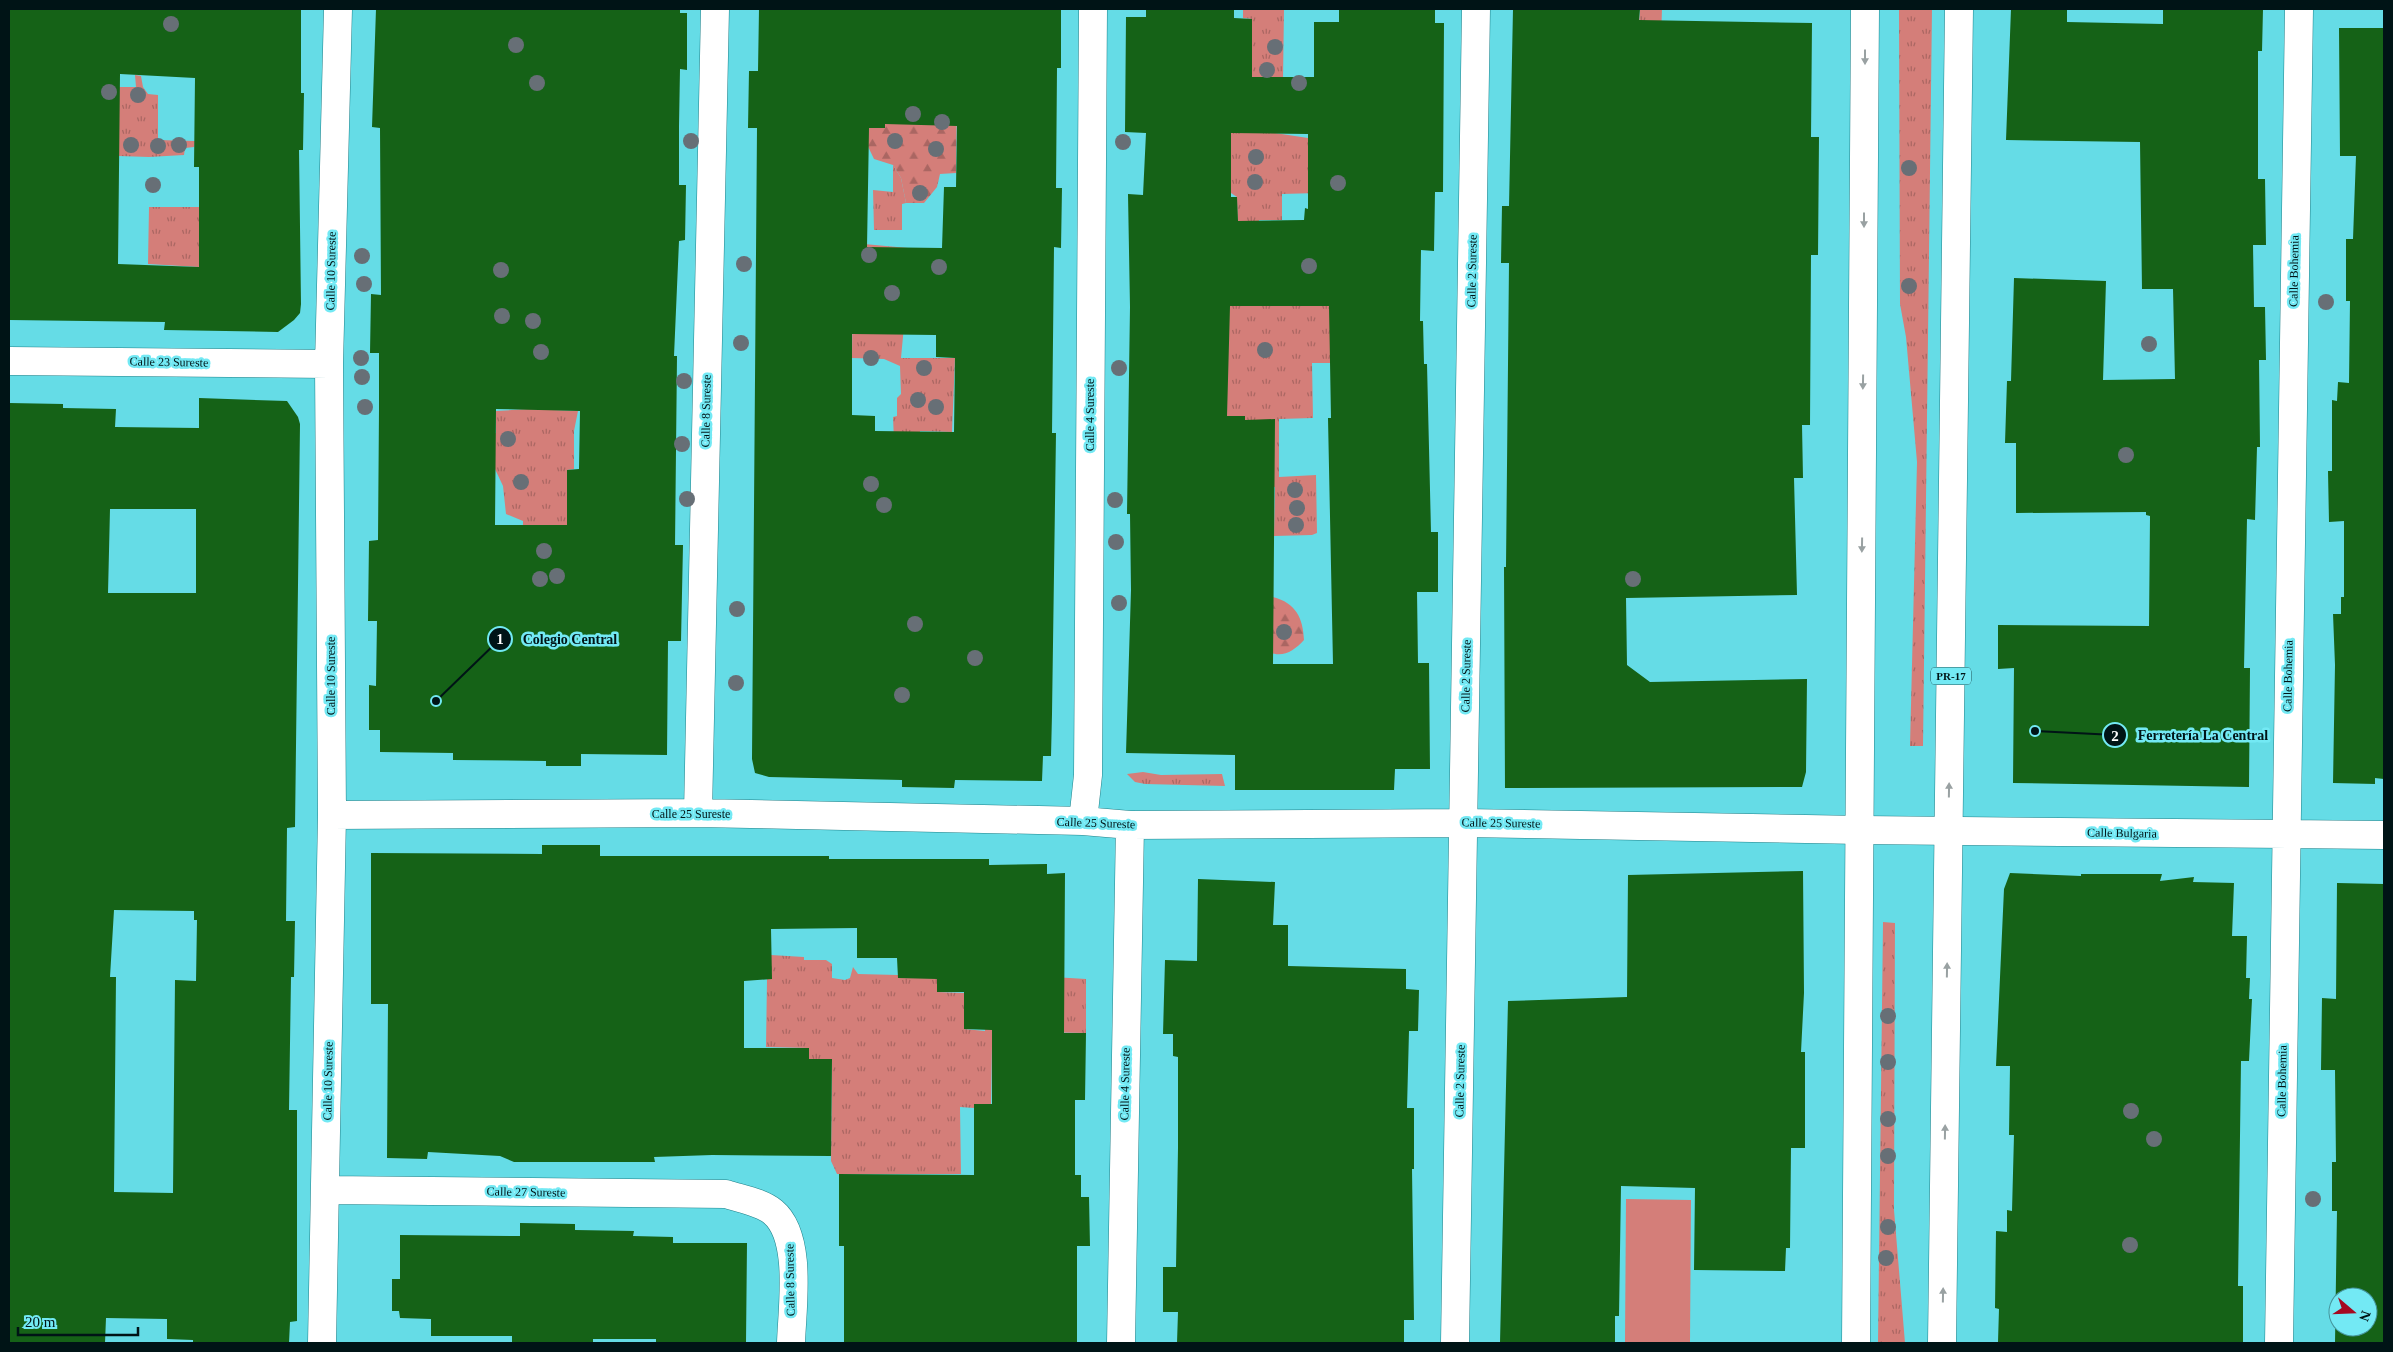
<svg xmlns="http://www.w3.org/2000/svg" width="2393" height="1352" viewBox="0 0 2393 1352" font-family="'Times New Roman',serif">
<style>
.grass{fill:url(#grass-tufts)}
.forest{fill:url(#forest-firs)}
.garden{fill:#d47e79}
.building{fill:#156217;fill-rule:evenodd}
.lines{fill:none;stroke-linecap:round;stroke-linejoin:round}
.minor-casing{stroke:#208189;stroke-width:29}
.major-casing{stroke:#208189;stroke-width:29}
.minor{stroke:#fff;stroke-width:28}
.major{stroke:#fff;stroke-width:28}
.tree{fill:#676f76}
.oneway{fill:#99a1a2}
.labels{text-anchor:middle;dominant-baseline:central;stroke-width:5;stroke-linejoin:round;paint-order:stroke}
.shield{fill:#73e9f4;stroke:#225459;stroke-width:1}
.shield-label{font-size:11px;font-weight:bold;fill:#001416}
.street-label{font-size:12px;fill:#001416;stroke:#73e9f4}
.leader{fill:none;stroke:#001416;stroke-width:2}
.callout-dot{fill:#001416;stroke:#73e9f4;stroke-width:2}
.mark-label{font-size:15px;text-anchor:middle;font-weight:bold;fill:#fff}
.callout-label{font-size:14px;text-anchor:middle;font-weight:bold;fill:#001416;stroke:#73e9f4;stroke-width:5;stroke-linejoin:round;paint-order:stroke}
</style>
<defs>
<pattern id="grass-tufts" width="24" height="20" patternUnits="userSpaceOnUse" patternTransform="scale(1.25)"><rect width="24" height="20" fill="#d47e79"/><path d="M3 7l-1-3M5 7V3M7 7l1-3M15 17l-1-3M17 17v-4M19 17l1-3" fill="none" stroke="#aa6662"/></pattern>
<pattern id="forest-firs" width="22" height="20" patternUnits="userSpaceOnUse" patternTransform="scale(1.25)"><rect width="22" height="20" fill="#d47e79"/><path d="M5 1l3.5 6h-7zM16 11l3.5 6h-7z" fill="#aa6662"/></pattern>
</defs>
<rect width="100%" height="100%" fill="#65dce6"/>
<path class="grass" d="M1243 9H1284L1283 79 1233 77 1252 69V19L1243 18Z
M1640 9H1662L1661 39H1638Z
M1899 9H1932L1923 746H1910L1917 462 1906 337 1900 304Z
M135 75 141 76 143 87 148 94 158 95V140L195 141 194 147 185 148 184 155 149 157 119 156V147H100L95 87H136Z
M1231 133H1275L1308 138V177H1354V192L1282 194V220H1259V252L1238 250 1237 197 1231 193Z
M893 165 901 178 906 203 902 204V230H874L873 190 893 192Z
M149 207H199V267L148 264Z
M853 243 908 248 907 294 901 358H955L952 432 920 431V471L894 441 893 417 897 416V398L901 394 900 366 884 359 852 358Z
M1330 249 1335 363H1312L1313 418 1279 419V477L1316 475 1317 533 1312 535 1274 536 1275 487H1229L1245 431V416H1227L1226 306Z
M528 409 578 411 574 431V469L567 470V492L578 507 522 641 523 521 506 514 503 486 495 469 489 433H496V411Z
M1143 772 1161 775 1222 774 1225 786 1145 784 1135 782 1127 774Z
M1883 922 1895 923 1894 1210 1905 1343H1878Z
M771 955 804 957V960H826L832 964V978L845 980 850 978 853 967 858 974 898 975V978H937V992L964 993V1029L985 1031 987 973 1086 979V1033L1019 1032 992 1045 991 1104H974V1108L960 1107 961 1174H837L831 1161 832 1059H809L808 1048 766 1047 767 979Z"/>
<path class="forest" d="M957 98 956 173 940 174 937 187 924 203H906L901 178 893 165 874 159 859 128H885V124H897L898 105Z
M1273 597C1296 603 1303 618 1304 640 1294 651 1283 658 1268 652Z"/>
<path class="garden" d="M1626 1199 1691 1200 1690 1343H1625Z"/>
<path class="building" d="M9 9H301V93H304L303 150H299L301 304 300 313 294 320 278 332 164 330 165 322 9 320ZM120 74 195 78 194 167H199V267L118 264Z
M376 9H680V13H687V70L680 69 679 126V185H686L685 240 679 241 674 356H677L675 545H683L681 641H668L667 755 581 754V766H546V761L453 760V753L380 752V730H369V685L376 686 377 621H368L369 541 378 540 379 409V353H370L371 294 381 295 380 128 372 127ZM496 409 580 411 579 469 567 470V525H495Z
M759 9H1061V68H1057L1056 188H1062L1061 248 1054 247 1052 433H1056L1052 714 1051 756H1043L1042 781 955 780 954 788 902 787V780L769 777 755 773 752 759 757 128H748L749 71H758ZM885 124 957 126 956 187H944L942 248 867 247 869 128H885ZM852 334 936 335V357L955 358 954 432 875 431V416L852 415Z
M1146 9H1234V18L1252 19V77H1314V22H1339V9H1435V23H1444L1443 192H1435L1434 251 1421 250 1420 321H1423L1424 364H1427L1431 532H1438V592H1417L1418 663H1429L1430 769H1395L1394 790H1235V755L1126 753 1131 590 1130 514H1127L1130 307 1128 194 1143 195 1146 133 1125 132 1126 17H1146ZM1231 133 1308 134V209L1305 208 1304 220 1238 221 1237 197H1231ZM1230 306H1329L1331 418H1328L1333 664H1273L1275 419 1245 420V416H1227Z
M1513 9H1640L1639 20 1812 23 1811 137H1819L1818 255H1811L1810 425H1802L1803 478H1794L1797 595 1626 598 1627 665 1650 682 1807 679 1806 772 1802 787 1505 788 1504 567H1506L1509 263H1501L1502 206H1509Z
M2011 9H2067V22L2163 24V9H2263L2262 51H2258V179H2265L2266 245H2253L2254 307H2265L2266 360H2259L2260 447H2257L2255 520 2247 519 2244 668H2250L2249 787 2013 783 2014 668 1998 669V625L2149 626 2150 516 2146 515V512L2016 513V443H2005L2007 381H2011L2014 278 2106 281 2103 380 2175 379 2173 289H2142L2140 142 2006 140Z
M2339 28H2384V779L2375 778V784L2333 783 2335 665 2333 614H2341V597H2344V521L2329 522 2328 471H2332V400L2337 401 2338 382 2349 383 2350 301H2346V239H2353L2356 156H2340Z
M199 398 287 401 298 417 300 424 295 827 287 828 286 921H295L294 977H291L289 1110H297V1321L290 1322 289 1343H193V1340L167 1339V1319L106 1318 105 1343H9V403L63 404V408L116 409 115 427 199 428ZM110 509H196V593H108ZM114 910 194 911V920H197L196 981 175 980 173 1193 114 1192 116 977H110Z
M542 845H600V856H829V859H989V865L1047 864V874L1065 873 1064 1033H1086L1085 1100H1075V1175H1081V1197H1089L1090 1246H1077V1343H844V1246H839V1174L974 1175V1104H992V1030L964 1029V992H937V979L898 978 897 958H857V928L771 929 772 979 744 981V1048H809V1059H832L831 1156 712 1155 654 1157 655 1162H514L500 1156 428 1152 427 1159 387 1158 388 1004H371V853L542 854Z
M1803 871 1804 993 1801 1052H1805V1148H1791L1790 1248H1786L1785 1271 1694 1270 1695 1188 1621 1186 1619 1316H1615V1343H1500L1508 1001 1627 997 1628 875Z
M2010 873 2081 876V874H2162L2160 881 2194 877 2193 882 2234 883 2232 936H2247L2246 978H2250L2249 999H2252L2249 1061H2241L2238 1286H2243V1343L1998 1342 1999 1309 1995 1308 1996 1231 2007 1232V1210L2012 1211 2014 1135H2009L2010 1066H1996L2004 889Z
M1198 879 1275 882 1273 925H1288V966L1406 969V989L1419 990 1418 1031H1409L1407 1108H1414V1169H1412L1414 1320H1404V1343H1177L1178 1312H1163V1267H1176L1178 1148V1057L1173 1056V1034H1163L1165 960 1197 961Z
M2337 883 2384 884V1343H2335L2337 1211H2332V1162H2336L2335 1070H2321L2322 998 2336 999ZM2338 1297H2368V1327H2338Z
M520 1223 575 1224V1230L634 1231 633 1236 673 1237V1243H747L746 1343H656V1339H593V1343H512V1336H431V1319L400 1318 399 1311H392V1279H400V1235L520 1236Z"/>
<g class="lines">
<defs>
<path id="minor" d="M9 361 329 364
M698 813 715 9
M332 815 698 813 1083 821 1130 825 1464 823 1861 830 2384 835
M1083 821 1088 775 1093 9
M326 1190 726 1194C741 1199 761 1202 773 1212 803 1237 792 1308 791 1343
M322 1343 332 815 329 364 338 9
M1121 1343 1130 825
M1455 1343 1476 9
M2279 1343 2299 9"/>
<path id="major" d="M1856 1343 1865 9
M1942 1343 1959 9"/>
</defs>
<use href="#minor" class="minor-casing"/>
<use href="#major" class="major-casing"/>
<use href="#minor" class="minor"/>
<use href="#major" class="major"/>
</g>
<g class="tree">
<circle cx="171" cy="24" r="8"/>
<circle cx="516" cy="45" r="8"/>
<circle cx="1275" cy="47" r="8"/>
<circle cx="1267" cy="70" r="8"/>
<circle cx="537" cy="83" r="8"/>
<circle cx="1299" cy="83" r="8"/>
<circle cx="109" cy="92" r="8"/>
<circle cx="138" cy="95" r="8"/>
<circle cx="913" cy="114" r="8"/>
<circle cx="942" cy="122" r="8"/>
<circle cx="691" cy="141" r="8"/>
<circle cx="895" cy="141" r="8"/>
<circle cx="1123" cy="142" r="8"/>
<circle cx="131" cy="145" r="8"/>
<circle cx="179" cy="145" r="8"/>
<circle cx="158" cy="146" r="8"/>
<circle cx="936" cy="149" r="8"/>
<circle cx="1256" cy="157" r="8"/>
<circle cx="1909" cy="168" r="8"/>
<circle cx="1255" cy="182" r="8"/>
<circle cx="1338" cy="183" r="8"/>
<circle cx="153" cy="185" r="8"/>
<circle cx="920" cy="193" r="8"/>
<circle cx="869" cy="255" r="8"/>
<circle cx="362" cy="256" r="8"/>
<circle cx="744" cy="264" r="8"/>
<circle cx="1309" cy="266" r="8"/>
<circle cx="939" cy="267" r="8"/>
<circle cx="501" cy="270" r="8"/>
<circle cx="364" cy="284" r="8"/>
<circle cx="1909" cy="286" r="8"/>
<circle cx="892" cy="293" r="8"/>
<circle cx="2326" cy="302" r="8"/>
<circle cx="502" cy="316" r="8"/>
<circle cx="533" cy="321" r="8"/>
<circle cx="741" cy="343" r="8"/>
<circle cx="2149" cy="344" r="8"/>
<circle cx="1265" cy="350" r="8"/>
<circle cx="541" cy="352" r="8"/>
<circle cx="361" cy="358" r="8"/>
<circle cx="871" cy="358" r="8"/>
<circle cx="924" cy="368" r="8"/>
<circle cx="1119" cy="368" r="8"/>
<circle cx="362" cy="377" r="8"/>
<circle cx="684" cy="381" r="8"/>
<circle cx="918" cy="400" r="8"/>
<circle cx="365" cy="407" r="8"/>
<circle cx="936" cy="407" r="8"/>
<circle cx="508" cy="439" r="8"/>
<circle cx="682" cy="444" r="8"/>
<circle cx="2126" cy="455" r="8"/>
<circle cx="521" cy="482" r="8"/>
<circle cx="871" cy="484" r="8"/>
<circle cx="1295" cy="490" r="8"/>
<circle cx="687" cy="499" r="8"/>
<circle cx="1115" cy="500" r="8"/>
<circle cx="884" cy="505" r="8"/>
<circle cx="1297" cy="508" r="8"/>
<circle cx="1296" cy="525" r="8"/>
<circle cx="1116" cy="542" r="8"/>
<circle cx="544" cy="551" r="8"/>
<circle cx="557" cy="576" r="8"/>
<circle cx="540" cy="579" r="8"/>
<circle cx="1633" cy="579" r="8"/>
<circle cx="1119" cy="603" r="8"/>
<circle cx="737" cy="609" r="8"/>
<circle cx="915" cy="624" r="8"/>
<circle cx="1284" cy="632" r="8"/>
<circle cx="975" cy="658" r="8"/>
<circle cx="736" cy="683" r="8"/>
<circle cx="902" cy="695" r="8"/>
<circle cx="1888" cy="1016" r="8"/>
<circle cx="1888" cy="1062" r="8"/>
<circle cx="2131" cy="1111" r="8"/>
<circle cx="1888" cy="1119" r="8"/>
<circle cx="2154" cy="1139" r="8"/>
<circle cx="1888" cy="1156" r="8"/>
<circle cx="2313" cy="1199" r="8"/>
<circle cx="1888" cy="1227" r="8"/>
<circle cx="2130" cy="1245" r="8"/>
<circle cx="1886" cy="1258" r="8"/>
</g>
<defs><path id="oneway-solid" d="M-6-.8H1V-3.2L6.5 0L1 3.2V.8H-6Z" transform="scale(1.25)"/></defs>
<g class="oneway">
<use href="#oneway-solid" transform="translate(1865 57) rotate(90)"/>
<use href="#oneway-solid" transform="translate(1864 220) rotate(90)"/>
<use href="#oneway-solid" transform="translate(1863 382) rotate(91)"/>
<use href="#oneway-solid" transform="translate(1862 545) rotate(91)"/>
<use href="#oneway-solid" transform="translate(1949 790) rotate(-89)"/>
<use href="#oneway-solid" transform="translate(1947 970) rotate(-89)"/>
<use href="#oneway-solid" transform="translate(1945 1132) rotate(-89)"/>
<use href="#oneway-solid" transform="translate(1943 1295) rotate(-89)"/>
</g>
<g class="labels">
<rect class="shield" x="1931" y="667.5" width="40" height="17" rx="4"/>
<g class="shield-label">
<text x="1951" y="676">PR-17</text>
</g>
<g class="street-label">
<text transform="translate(331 271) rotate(-89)">Calle 10 Sureste</text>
<text transform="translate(1472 271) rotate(-89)">Calle 2 Sureste</text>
<text transform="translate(2294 271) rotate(-89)">Calle Bohemia</text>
<text transform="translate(169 362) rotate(1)">Calle 23 Sureste</text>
<text transform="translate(706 411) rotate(-89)">Calle 8 Sureste</text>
<text transform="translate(1090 415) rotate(-90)">Calle 4 Sureste</text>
<text transform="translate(331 676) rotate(-90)">Calle 10 Sureste</text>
<text transform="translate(1466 676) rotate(-89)">Calle 2 Sureste</text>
<text transform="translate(2288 676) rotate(-89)">Calle Bohemia</text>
<text x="691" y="814">Calle 25 Sureste</text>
<text transform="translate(1096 823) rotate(2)">Calle 25 Sureste</text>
<text transform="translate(1501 823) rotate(1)">Calle 25 Sureste</text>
<text transform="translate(2122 833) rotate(1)">Calle Bulgaria</text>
<text transform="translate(328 1081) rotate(-89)">Calle 10 Sureste</text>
<text transform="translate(1460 1081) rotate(-89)">Calle 2 Sureste</text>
<text transform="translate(2282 1081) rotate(-89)">Calle Bohemia</text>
<text transform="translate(1125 1084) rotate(-89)">Calle 4 Sureste</text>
<text transform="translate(526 1192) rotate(1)">Calle 27 Sureste</text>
<text transform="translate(790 1280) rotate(-91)">Calle 8 Sureste</text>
</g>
</g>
<path class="leader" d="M436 701L500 639M2035 731L2115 735"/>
<g class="callout-dot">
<circle cx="436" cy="701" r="5"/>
<circle cx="2035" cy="731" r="5"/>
<circle cx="500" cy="639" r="12"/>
<circle cx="2115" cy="735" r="12"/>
</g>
<g class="mark-label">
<text x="500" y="644">1</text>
<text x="2115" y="741">2</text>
</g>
<g class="callout-label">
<text x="570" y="644">Colegio Central</text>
<text x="2203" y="740">Ferretería La Central</text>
</g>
<rect width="2393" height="1352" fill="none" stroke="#001416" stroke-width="20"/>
<g transform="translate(2353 1312) rotate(109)"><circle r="24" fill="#73e9f4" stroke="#45949b"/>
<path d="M0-4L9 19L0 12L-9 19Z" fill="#a50a21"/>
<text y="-8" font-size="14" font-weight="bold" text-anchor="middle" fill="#001416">N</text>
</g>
<path d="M18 1327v8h120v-8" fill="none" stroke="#001416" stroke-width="2.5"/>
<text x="25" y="1327" font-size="15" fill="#001416" stroke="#73e9f4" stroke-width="4" paint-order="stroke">20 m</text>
</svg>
